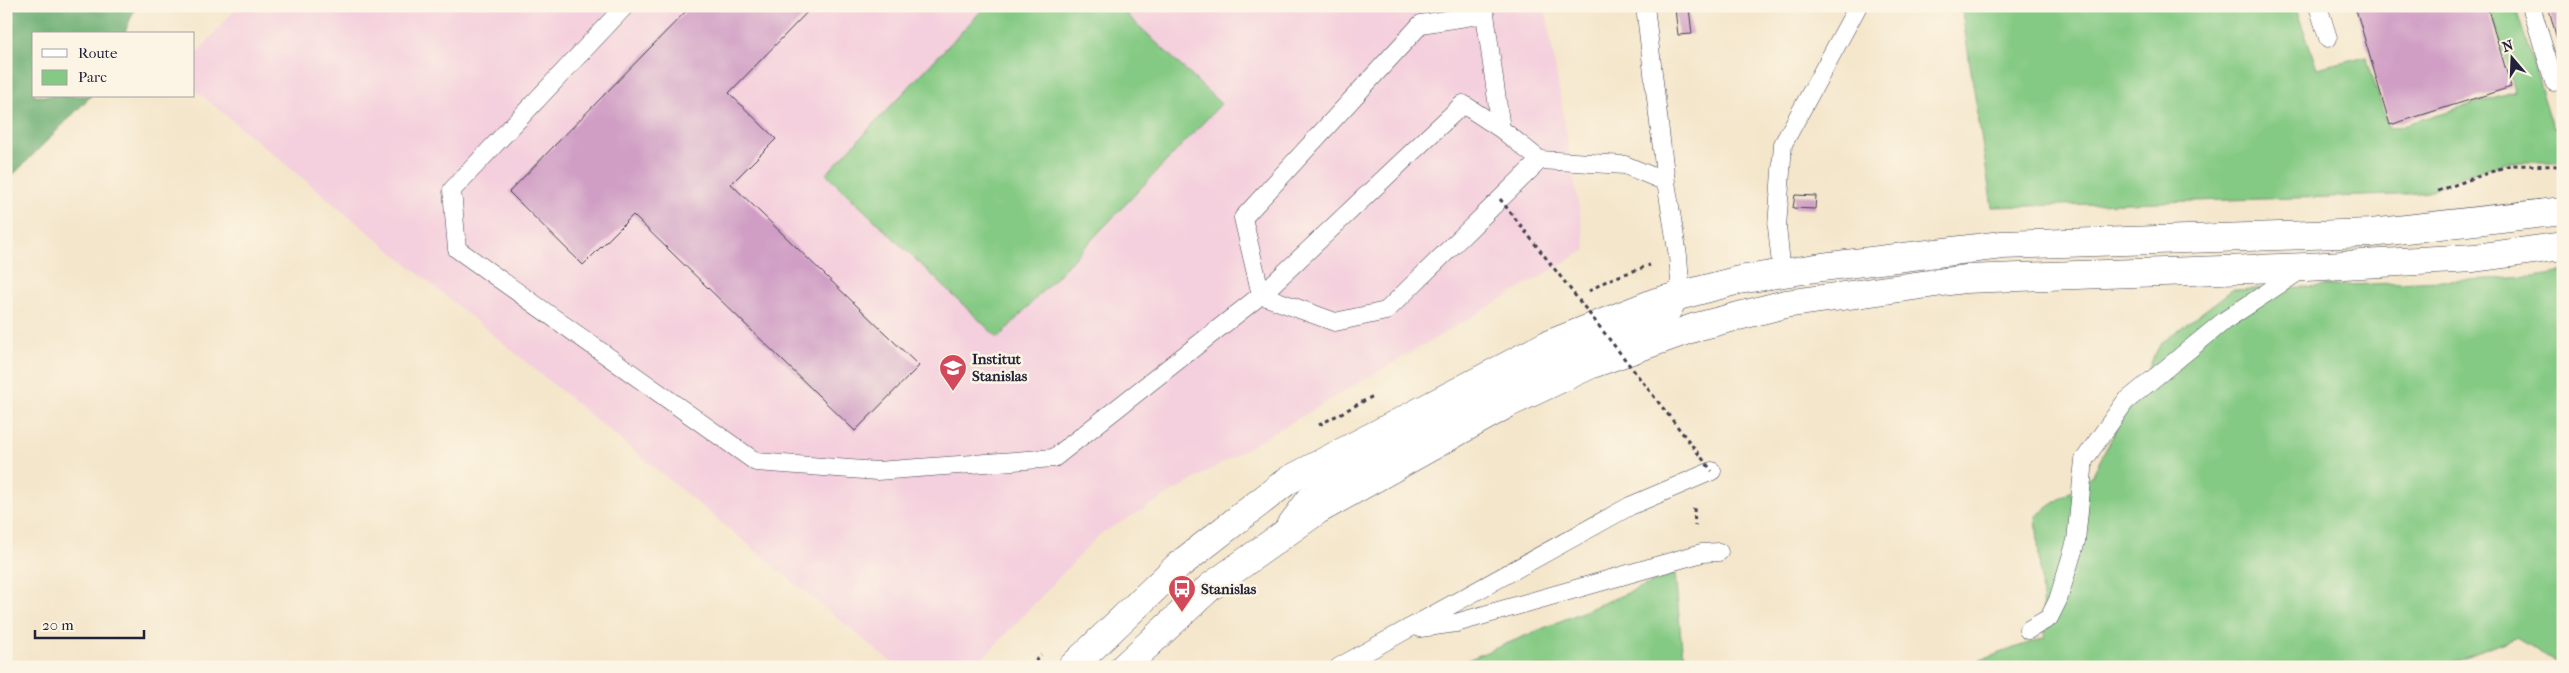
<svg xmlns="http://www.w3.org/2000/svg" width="2569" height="673" viewBox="0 0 2569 673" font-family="'IM FELL French Canon',serif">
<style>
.built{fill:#f4cfdd}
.green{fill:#85ca84;stroke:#547660}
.forest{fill:#6cae72;stroke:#476856}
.building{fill:#d09ec5}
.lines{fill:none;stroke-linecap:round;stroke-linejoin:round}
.service-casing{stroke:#423f51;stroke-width:19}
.secondary-casing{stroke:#423f51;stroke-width:29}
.path{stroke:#423f51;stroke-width:3;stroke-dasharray:4 4;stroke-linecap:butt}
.service{stroke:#fff;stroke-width:18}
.secondary{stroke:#fff;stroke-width:28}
.path-bridge{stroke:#423f51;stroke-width:3;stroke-dasharray:4 4;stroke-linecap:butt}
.labels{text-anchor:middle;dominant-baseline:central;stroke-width:5;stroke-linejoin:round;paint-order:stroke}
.poi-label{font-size:15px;font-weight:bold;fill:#22223b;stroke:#fcf5e5;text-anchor:start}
</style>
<rect width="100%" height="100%" fill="#fcf5e5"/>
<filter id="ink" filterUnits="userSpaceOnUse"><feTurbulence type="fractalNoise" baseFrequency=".02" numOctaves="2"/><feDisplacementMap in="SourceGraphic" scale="10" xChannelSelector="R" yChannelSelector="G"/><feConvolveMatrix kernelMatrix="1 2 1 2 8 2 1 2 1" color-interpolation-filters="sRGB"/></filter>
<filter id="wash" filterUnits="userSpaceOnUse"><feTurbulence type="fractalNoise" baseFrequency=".0096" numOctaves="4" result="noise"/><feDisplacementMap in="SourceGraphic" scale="20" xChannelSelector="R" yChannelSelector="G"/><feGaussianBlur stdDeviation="1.12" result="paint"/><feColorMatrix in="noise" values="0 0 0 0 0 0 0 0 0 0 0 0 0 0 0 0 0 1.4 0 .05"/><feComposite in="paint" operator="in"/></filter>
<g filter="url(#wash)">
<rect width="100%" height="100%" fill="#f4e6cb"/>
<path class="built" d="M238 6H1545L1586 250 1099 535 975 667H897L194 89V57Z"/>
<path class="green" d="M986 6H1118L1221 104 998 338 826 174Z
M1961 6H2295L2317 68 2366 56 2389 129 2515 91 2490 6H2515L2553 127 2563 125V162H2510L2463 175 2428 192 2396 195 1992 207Z
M2563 272V666L2516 638 2439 667H1961L2045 637 2036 516 2092 476 2161 343 2232 290 2535 277Z
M1675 573 1682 649 1693 667H1451Z"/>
<path class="forest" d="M6 6H136L124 34H34V96H91L6 182Z"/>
<g id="blocks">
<path class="building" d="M691 6H813L729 93 776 139 731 184 919 366 855 431 633 215 583 265 509 192Z
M2355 6H2487L2511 87 2390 125Z
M2548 6H2563V37L2557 39Z
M1689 8 1692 34 1678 35 1675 9Z
M1795 195 1816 196 1815 209 1793 208Z"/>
</g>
</g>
<g filter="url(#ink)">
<use href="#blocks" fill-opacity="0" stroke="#423f51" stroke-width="1"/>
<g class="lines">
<defs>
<path id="service" d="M625 6 452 190 457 249 756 462 877 471 1054 458 1261 295 1335 322 1386 311 1540 160 1625 165 1666 182 1678 256 1681 295 1672 312 1655 324 1587 349 1513 381 1406 436 1306 497 1285 525
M1645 6 1666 182
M2318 6 2328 38
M2531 6 2554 82 2563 79
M1782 273 1777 227 1783 144 1858 6
M1261 295 1243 218 1421 24 1485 14 1501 129 1540 160
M1261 295 1463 104 1501 129
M1420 628 1456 623 1702 553 1719 552
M2028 630 2049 618 2058 600 2076 541 2084 460 2125 402 2224 321 2304 268
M1339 667 1630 506 1712 471"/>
<path id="secondary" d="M1072 667 1179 565 1287 481 1547 345 1656 302 1739 280 1822 267 2002 245 2371 233 2563 211
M1124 667 1210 587 1318 510 1509 403 1592 364 1696 327 1785 304 1965 279 2306 267 2474 258 2563 246"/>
</defs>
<use href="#service" class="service-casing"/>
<use href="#secondary" class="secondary-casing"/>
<path class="path" d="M2438 191 2510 165 2563 166
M1589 291 1608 280 1650 265
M1319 425 1375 395
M1694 508 1695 526
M1030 667 1041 655"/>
<use href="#service" class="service"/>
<use href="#secondary" class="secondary"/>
<path class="path-bridge" d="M1500 199 1712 471"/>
</g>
</g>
<defs>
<symbol id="school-pin" viewBox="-11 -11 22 30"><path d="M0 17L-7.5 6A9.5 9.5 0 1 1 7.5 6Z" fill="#d1495b" stroke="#fcf5e5"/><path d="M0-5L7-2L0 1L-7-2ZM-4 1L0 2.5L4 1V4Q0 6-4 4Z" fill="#fff"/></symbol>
<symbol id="bus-pin" viewBox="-11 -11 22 30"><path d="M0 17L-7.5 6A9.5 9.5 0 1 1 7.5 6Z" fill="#d1495b" stroke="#fcf5e5"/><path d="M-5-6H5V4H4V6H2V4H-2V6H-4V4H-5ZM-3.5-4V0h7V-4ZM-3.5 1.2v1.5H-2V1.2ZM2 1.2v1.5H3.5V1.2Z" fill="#fff"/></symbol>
</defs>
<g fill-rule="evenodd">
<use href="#school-pin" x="937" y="352" width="32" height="43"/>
<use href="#bus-pin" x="1166" y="573" width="32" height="43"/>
</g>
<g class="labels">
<g class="poi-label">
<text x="972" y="359">Institut<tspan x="972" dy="17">Stanislas</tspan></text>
<text x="1201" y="589">Stanislas</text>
</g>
</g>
<rect width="2569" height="673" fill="none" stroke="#fcf5e5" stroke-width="25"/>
<rect x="32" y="32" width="162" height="65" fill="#fcf5e5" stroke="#a5a1a1"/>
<rect x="42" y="49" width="25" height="8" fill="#ffffff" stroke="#a5a1a1"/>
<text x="78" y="58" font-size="15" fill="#22223b">Route</text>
<rect x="42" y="70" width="25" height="15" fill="#85ca84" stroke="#a5a1a1"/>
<text x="78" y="82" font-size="15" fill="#22223b">Parc</text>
<g transform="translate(2512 58) rotate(341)" stroke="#fcf5e5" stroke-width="4" paint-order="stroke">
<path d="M0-4L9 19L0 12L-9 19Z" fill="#22223b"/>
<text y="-8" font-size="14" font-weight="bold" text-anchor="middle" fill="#22223b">N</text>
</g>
<path d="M35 630v8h109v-8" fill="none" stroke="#22223b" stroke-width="2.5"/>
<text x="42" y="630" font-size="15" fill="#22223b" stroke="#fcf5e5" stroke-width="4" paint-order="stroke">20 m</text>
</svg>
